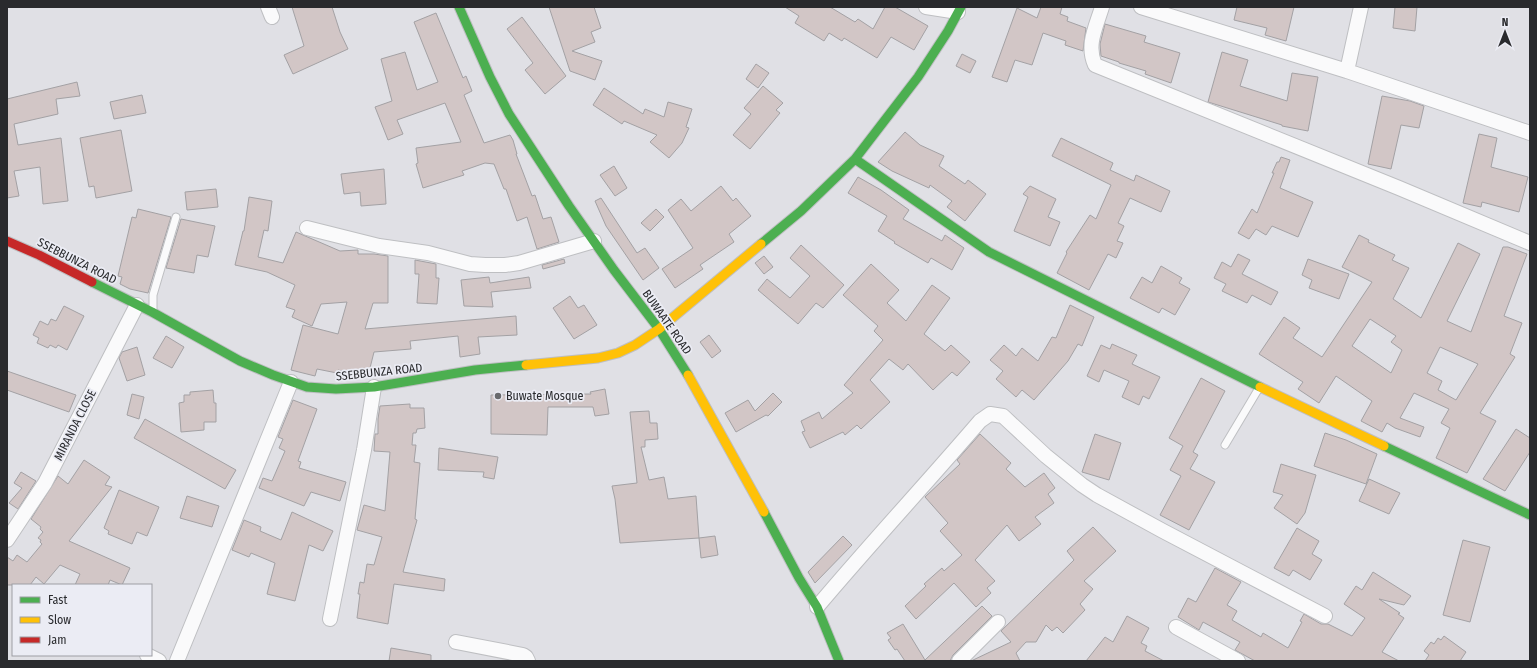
<svg xmlns="http://www.w3.org/2000/svg" width="1537" height="668" viewBox="0 0 1537 668" font-family="'Fira Sans Condensed',sans-serif">
<style>
.building{fill:#d2c6c6;stroke:#a3a1a4;fill-rule:evenodd}
.lines{fill:none;stroke-linecap:round;stroke-linejoin:round}
.lane-casing{stroke:#bebfc2;stroke-width:9}
.street-casing{stroke:#bebfc2;stroke-width:16}
.fast-casing{stroke:#bebfc2;stroke-width:11}
.slow-casing{stroke:#bebfc2;stroke-width:11}
.jam-casing{stroke:#bebfc2;stroke-width:11}
.lane{stroke:#fafafb;stroke-width:7}
.street{stroke:#fafafb;stroke-width:14}
.fast{stroke:#4caf50;stroke-width:9}
.slow{stroke:#ffc107;stroke-width:9}
.jam{stroke:#c62828;stroke-width:9}
.poi-dot{fill:#696a6d;stroke:#ebecf4;stroke-width:1.5}
.labels{text-anchor:middle;dominant-baseline:central;stroke-width:3.5;stroke-linejoin:round;paint-order:stroke}
.street-label{font-size:12px;fill:#292a2d;stroke:#ebecf4}
.poi-label{font-size:12px;fill:#292a2d;stroke:#ebecf4;text-anchor:start}
</style>
<rect width="100%" height="100%" fill="#e0e0e5"/>
<path class="building" d="M292 7H332L340 32 348 49 293 74 284 55 304 46Z
M549 7H594L601 28 591 32 595 42 572 51 602 61 595 80 570 71Z
M785 7H830L855 22 858 19 873 29 885 7H895L928 26 914 50 891 37 877 58 844 38 842 41 829 33 824 41 795 23 799 16Z
M1041 7H1062L1060 14 1068 17 1067 21 1086 28 1083 51 1065 45 1066 41 1043 33 1032 65 1015 60 1007 82 992 77 1017 8 1037 18Z
M1237 7H1294L1286 41 1265 35 1267 28 1234 20Z
M1395 7H1417L1415 31 1393 28Z
M436 13 463 78 466 76 472 91 464 95 484 143 510 135 513 140 517 154H516L532 196 535 195 543 219 551 217 559 242 537 249 527 217 517 221 506 189H504L494 164 485 163 462 171 464 175 423 188 416 164 418 163 416 148 461 142 445 103 397 120 403 134 388 140 375 107 392 101 381 59 405 52 417 90 438 82 414 22Z
M522 17 566 76 545 94 525 70 533 63 507 29Z
M1105 24 1146 36 1144 42 1180 53 1171 83 1145 74 1146 71 1119 63V62L1101 56 1100 44Z
M1222 52 1248 60 1240 86 1287 101 1292 73 1318 77 1308 131 1282 126V125L1208 102Z
M962 54 976 61 970 73 956 66Z
M756 64 769 73 758 88 746 79Z
M77 82 80 96 56 99 58 114 14 124 18 145 61 138 68 201 43 204 40 167 14 171 19 196 7 198V99Z
M763 86 783 103 776 110 780 113 750 149 733 135 751 114 744 108Z
M604 88 643 114 645 109 664 117 668 102 692 109 686 127 689 128 682 143 669 158 650 142 657 135 624 121 622 124 593 105Z
M142 95 146 113 114 119 110 102Z
M1382 96 1410 101 1424 106 1419 128 1401 125 1391 169 1368 164Z
M121 130 132 191 96 198 94 186 89 187 80 138Z
M905 132 920 145 944 156 939 166 965 184 968 180 986 194 965 221 947 207 952 201 930 185 929 188 892 171 878 162Z
M1479 134 1497 138 1491 167 1528 177 1519 212 1482 202 1481 207 1463 203Z
M1061 138 1113 163 1110 170 1134 181 1136 175 1170 191 1161 212 1130 198 1118 223 1124 226 1117 241 1123 243 1116 258 1108 254 1089 290 1057 273 1067 253 1066 252 1090 215 1096 219 1111 185 1052 156Z
M1281 157 1290 160 1280 188 1313 202 1298 237 1272 226 1266 235 1256 229 1249 239 1238 233 1252 209 1257 213 1274 173H1272L1277 162H1279Z
M614 166 627 188 615 196 600 175Z
M384 169 386 204 361 206 360 192 344 194 341 174Z
M858 177 881 190 909 210 903 219 942 241 945 235 964 248 952 270 931 258 928 263 894 243 895 242 878 231 887 216 848 193Z
M721 186 733 201 736 198 751 216 729 234 734 242 700 265 703 269 675 288 662 269 693 248 668 210 681 199 691 211Z
M1030 186 1056 199 1048 217 1060 222 1050 246 1014 231 1028 197 1023 194Z
M216 189 218 207 187 210 185 192Z
M249 197 272 201 268 231 264 230 258 257 283 263 296 232 340 251 358 250V254H374L388 256V303H373L365 329 516 316 517 335 478 337 480 354 460 357 458 336 410 341 411 349 374 352 368 376 363 377 338 370 337 373 317 369 315 376 291 370 303 325 338 334 347 302 321 304 312 326 292 317 295 310 286 307 295 285 267 272 235 265 243 231H244Z
M601 198 637 253 645 248 659 268 643 280 606 226 595 201Z
M138 209 171 217 148 293 130 289 120 284 122 277 118 276 132 217 136 218Z
M656 209 664 217 650 231 641 223Z
M181 219 215 226 208 257 197 255 194 273 166 268Z
M1359 235 1369 240 1368 242 1395 255 1392 260 1409 268 1393 299 1421 318 1458 243 1480 254 1447 321 1471 332 1503 247H1508L1527 254 1504 316 1522 323 1510 354 1515 357 1480 413 1496 421 1467 473 1436 458 1450 428 1441 423 1449 409 1414 393 1400 418 1424 427 1420 437 1395 428 1387 423 1382 432 1361 421 1372 401 1336 376 1319 403 1298 389 1303 382 1259 354 1284 317 1300 328 1293 338 1322 357 1372 282 1342 267ZM1370 319 1396 336 1391 342 1402 350 1391 373 1352 346ZM1440 347 1478 364 1456 400 1438 390 1442 381 1427 373Z
M801 245 844 285 823 308 816 303 798 324 758 290 767 279 790 298 810 276 790 258Z
M1238 254 1250 260 1242 274 1278 292 1271 305 1252 295 1247 303 1222 291 1226 284 1214 278 1222 262 1231 267Z
M764 256 773 267 764 274 755 263Z
M564 259 565 263 543 269 542 265Z
M1308 259 1349 274 1339 299 1309 288 1312 280 1302 275Z
M415 260 436 264V278H439L437 304 417 303 419 274H415Z
M871 264 899 290 887 303 906 321 932 285 950 298 924 334 945 351 951 345 970 362 957 376 952 372 933 390 908 364 903 370 889 359 870 380 890 402 861 429 857 425 845 435 843 432 810 448 802 432 805 431 801 421 819 412 822 419 853 393 844 385 883 340 874 331 878 326 843 295Z
M1161 266 1182 278 1179 283 1190 289 1175 315 1162 308 1159 313 1130 298 1142 277 1152 283Z
M489 277 490 283 529 277 531 288 491 292 493 307 464 306 461 280Z
M570 296 578 308 584 305 597 325 574 339 553 308Z
M1070 305 1094 317 1082 346 1078 344 1068 361 1034 400 1022 390 1016 397 996 379 1003 371 990 360 1004 345 1016 356 1022 348 1038 361 1052 337 1056 338Z
M64 306 84 316 67 350 58 345 56 348 50 345 48 348 37 343 39 338 33 335 40 321 48 325 51 319 56 321Z
M709 335 721 351 712 358 700 342Z
M166 336 184 347 172 368 153 358Z
M1112 344 1137 355 1132 364 1160 377 1149 399 1143 396 1139 405 1122 397 1129 381 1104 370 1099 382 1087 376 1101 345 1110 349Z
M137 347 145 375 127 381 119 358 122 352Z
M7 371 76 395 69 412 7 390Z
M1201 378 1225 391 1193 452 1198 455 1190 469 1215 482 1189 530 1160 515 1181 476 1170 470 1183 446 1169 438Z
M605 389 609 414 595 416 593 407H548L547 435 491 434V395L591 394 590 392Z
M213 390 214 403H216V422H204V430L181 432 179 403 184 402V395H190V392Z
M773 393 782 402 768 416 766 415 736 432 725 413 748 400 755 411Z
M132 394 144 397 139 419 127 415Z
M293 400 317 409 298 461 301 462 299 468 346 482 340 501 311 492 304 506 259 488 263 478 272 481 285 451 279 448 283 439 278 437Z
M410 404V408H424L425 428 417 429 416 433H413L412 445H416L414 462 420 463 415 519 417 520 403 572 445 579 444 591 394 584 388 624 357 618 360 594H358L360 582 364 583 367 564 374 565 382 537 357 530 364 505 385 511 390 452 374 451 375 434H378V419L380 406Z
M649 411 650 423H657L658 439 645 440V447H641L649 480 664 477 668 499 696 496 699 538 620 543 615 499 612 486 637 483 630 412Z
M145 419 236 470 225 489 134 438Z
M1516 429 1530 438V452L1505 491 1483 479Z
M1325 433 1346 440 1377 454 1366 484 1314 466Z
M980 434 1011 463 1006 469 1025 487 1044 473 1055 488 1048 494 1054 503 1035 517 1041 524 1019 541 1007 525 975 560 995 581 987 588 991 593 976 607 954 583 916 619 905 606 926 586 924 584 942 568 944 571 962 555 940 531 948 523 925 497 960 464 957 460Z
M1095 434 1121 443 1109 480 1082 472Z
M439 448 498 457 494 479 483 477 484 472 438 470Z
M84 460 110 477 105 485 112 487 69 541 130 568 122 585 110 580 108 585H75L80 574 60 565 44 584 36 577 30 585H7V557L13 561 17 555 27 562 42 544 40 542 41 540 38 538 43 532 40 529 41 527 31 519 58 476 68 484Z
M1281 464 1316 475 1305 513 1297 524 1274 508 1283 495 1273 492Z
M21 472 36 481 18 509 9 503 22 488 14 483Z
M1369 479 1400 493 1389 514 1359 501Z
M119 490 159 507 147 536 137 532 132 544 108 534 109 531 104 528Z
M187 496 219 506 212 527 180 518Z
M292 512 333 531 323 551 309 545 295 601 267 594 275 563 251 553 249 557 232 550 244 520 261 527 260 531 281 540Z
M1093 527 1116 551 1084 581 1093 589 1080 604 1085 610 1063 633 1057 627 1052 631 1046 625 1036 642H1026L1016 653 1020 661H971L1011 642 1001 631 1074 560 1067 551Z
M1297 528 1319 541 1312 554 1322 560 1310 580 1293 570 1289 576 1274 568Z
M715 536 718 555 701 558 699 538Z
M843 536 852 545 815 583 808 572Z
M1463 540 1490 547 1470 622 1443 615Z
M1215 568 1241 582 1227 605 1237 611 1232 620 1261 637 1263 633 1288 648 1302 622 1300 621 1304 614 1321 624H1328L1352 636 1365 618 1344 604 1356 586 1362 590 1373 572 1411 596 1404 605 1379 599 1400 613 1398 614 1404 618 1382 652 1399 661H1255L1235 650 1240 642 1203 622 1199 630 1178 617 1188 598 1196 602Z
M982 606 992 616 953 655 950 661H905L897 649 895 650 888 640 891 638 887 633 903 624 925 660Z
M1127 616 1149 628 1141 643 1147 646 1145 651 1164 661H1086L1105 637 1113 642Z
M1444 636 1466 652 1460 661H1425L1429 655 1424 651 1431 642 1434 644 1438 638 1441 640Z
M391 648 431 655V661H389Z"/>
<g class="lines">
<defs>
<path id="lane" d="M153 310V295L176 217
M1225 445 1259 388"/>
<path id="street" d="M268 7 272 17
M926 7 958 12
M1102 7C1096 27 1086 45 1095 65L1399 188 1530 243
M1141 7 1347 71 1530 133
M1347 71 1361 7
M307 228 379 246 428 253 470 264 485 265H505L519 263 594 241
M7 540 45 483 137 305
M817 607C870 544 926 484 980 421L990 414 1003 416 1046 456 1082 485 1097 495 1163 531 1325 616
M330 619 364 450 374 387
M1176 627 1238 661
M456 642 523 655 526 657 528 661
M147 655 159 661
M177 661 291 382
M959 661 998 622"/>
<path id="fast" d="M459 7 490 77 509 114 569 206 614 270 659 329 688 375
M855 159 989 252 1260 387
M761 244 801 211 855 159 918 77 948 31 961 7
M92 282 152 312 240 361 273 375 307 387 336 389 374 387 475 370 526 365
M1384 446 1530 515
M764 512 799 578 817 607 839 661"/>
<path id="slow" d="M526 365 598 358 618 353 635 345 659 329 761 244
M688 375 764 512
M1260 387 1384 446"/>
<path id="jam" d="M7 241 39 255 92 282"/>
</defs>
<use href="#lane" class="lane-casing"/>
<use href="#street" class="street-casing"/>
<use href="#fast" class="fast-casing"/>
<use href="#slow" class="slow-casing"/>
<use href="#jam" class="jam-casing"/>
<use href="#lane" class="lane"/>
<use href="#street" class="street"/>
<use href="#fast" class="fast"/>
<use href="#slow" class="slow"/>
<use href="#jam" class="jam"/>
</g>
<circle class="poi-dot" cx="498" cy="396" r="4"/>
<g class="labels">
<g class="street-label">
<text transform="translate(77 261) rotate(27)">SSEBBUNZA ROAD</text>
<text transform="translate(667 322) rotate(55)">BUWAATE ROAD</text>
<text transform="translate(379 372) rotate(-6)">SSEBBUNZA ROAD</text>
<text transform="translate(75 425) rotate(-63)">MIRANDA CLOSE</text>
</g>
<g class="poi-label">
<text x="506" y="396">Buwate Mosque</text>
</g>
</g>
<rect width="1537" height="668" fill="none" stroke="#292a2d" stroke-width="16"/>
<rect x="12" y="584" width="140" height="72" fill="#ebecf4" stroke="#9d9ea4"/>
<rect x="20" y="597" width="20" height="6" fill="#4caf50" stroke="#9d9ea4"/>
<text x="48" y="604" font-size="12" fill="#292a2d">Fast</text>
<rect x="20" y="617" width="20" height="6" fill="#ffc107" stroke="#9d9ea4"/>
<text x="48" y="624" font-size="12" fill="#292a2d">Slow</text>
<rect x="20" y="637" width="20" height="6" fill="#c62828" stroke="#9d9ea4"/>
<text x="48" y="644" font-size="12" fill="#292a2d">Jam</text>
<g transform="translate(1505 32)" stroke="#ebecf4" stroke-width="3" paint-order="stroke">
<path d="M0-3L7 15L0 10L-7 15Z" fill="#292a2d"/>
<text y="-6" font-size="11" font-weight="bold" text-anchor="middle" fill="#292a2d">N</text>
</g>
</svg>
